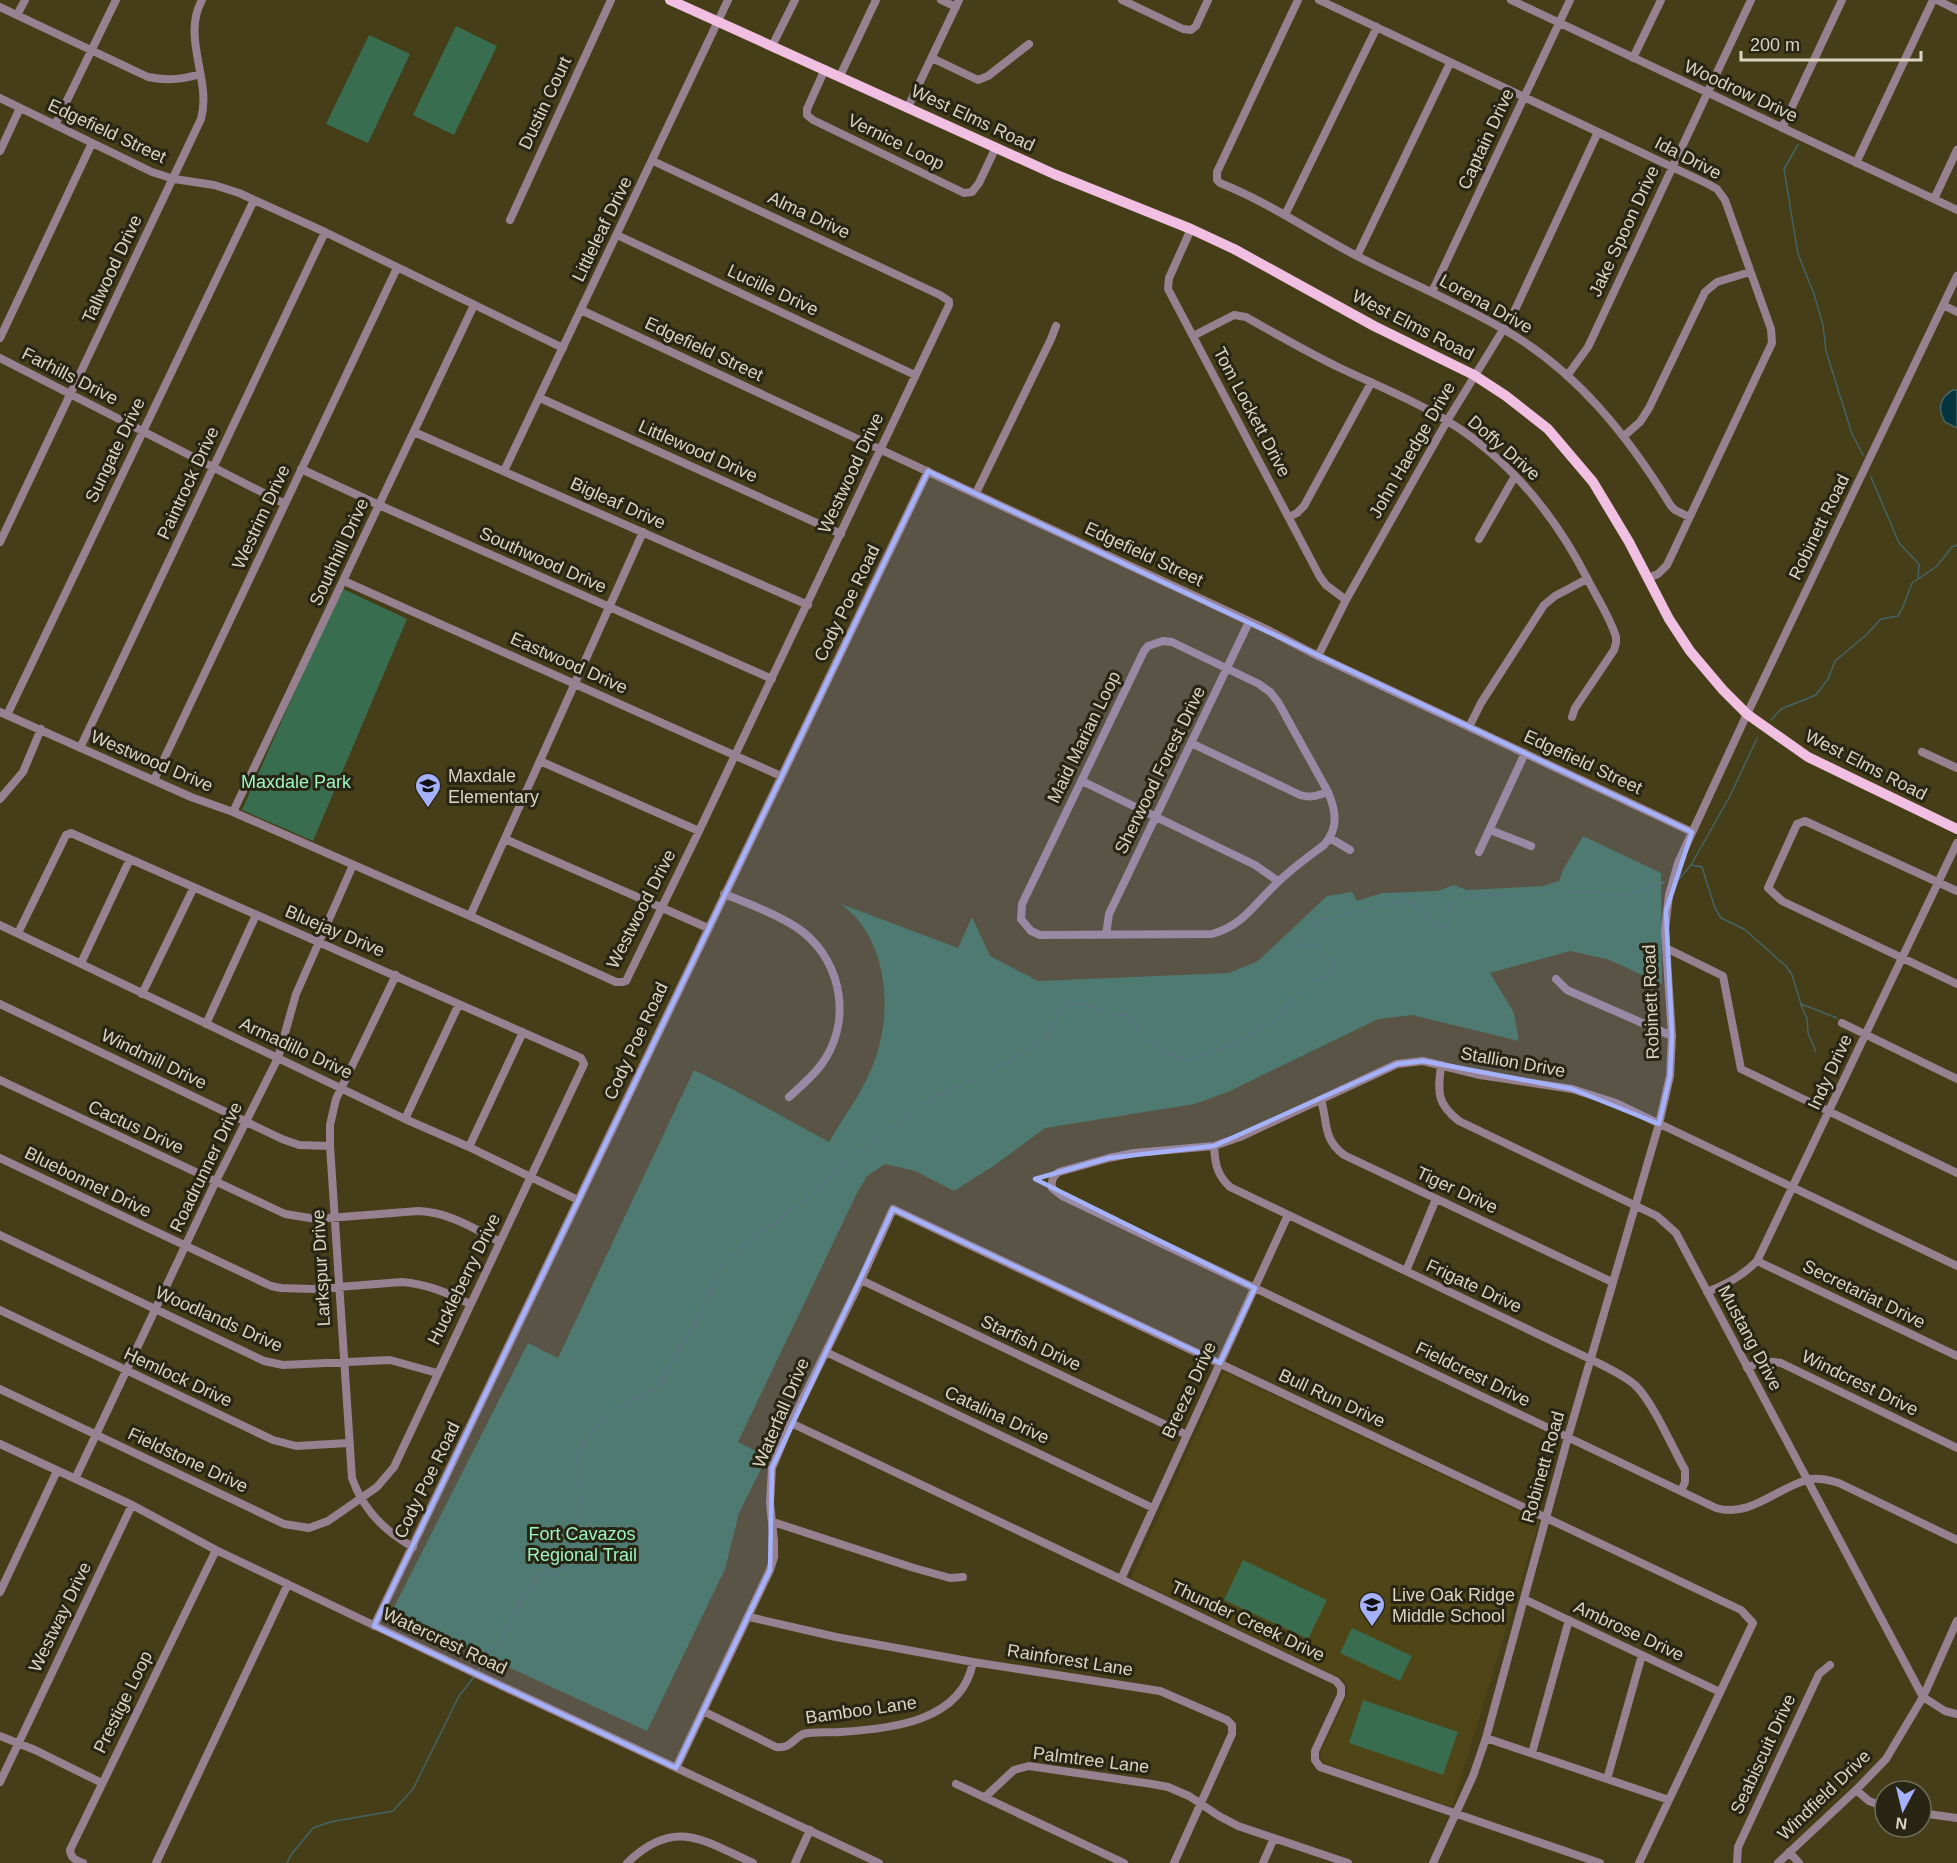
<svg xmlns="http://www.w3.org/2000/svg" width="1957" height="1863" viewBox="0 0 1957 1863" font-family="Arial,sans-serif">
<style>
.built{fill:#504516}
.green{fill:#396d4f}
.water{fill:#06343e;stroke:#456465;stroke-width:1.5}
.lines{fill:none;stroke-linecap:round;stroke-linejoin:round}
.stream{stroke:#456465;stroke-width:1.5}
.minor{stroke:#978090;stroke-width:8}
.major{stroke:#f0bfe1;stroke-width:10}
.marked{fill:#a6b1fc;fill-opacity:0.2;stroke:#a6b1fc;stroke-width:4.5;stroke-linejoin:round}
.labels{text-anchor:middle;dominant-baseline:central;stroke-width:6;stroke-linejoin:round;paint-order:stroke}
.street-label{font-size:18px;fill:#d9d5c0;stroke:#292515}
.poi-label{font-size:18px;fill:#d9d5c0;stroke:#292515;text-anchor:start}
.park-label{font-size:18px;fill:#9cf5c0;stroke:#292515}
</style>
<rect width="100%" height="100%" fill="#463e18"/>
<path class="built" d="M1224 1372 1539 1521 1452 1807 1324 1763 1320 1754 1348 1694 1347 1685 1343 1679 1131 1578Z"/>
<path class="green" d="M456 26 497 46 454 135 413 115Z
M369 35 410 54 368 143 326 124Z
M341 588 407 619 313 841 242 810Z
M1583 836 1661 873 1662 984 1607 959 1570 951 1490 973 1514 1013 1519 1041 1412 1015 1378 1019 1230 1091 1195 1104 1045 1128 995 1165 954 1191 915 1171 885 1164 867 1176 858 1191 738 1442 767 1457 739 1513 725 1569 647 1731 391 1613 528 1343 558 1358 694 1070 734 1090 829 1142C843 1118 860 1095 871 1070 891 1024 891 961 858 920 853 914 847 909 841 904L958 948 972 917 990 956 1038 981 1229 973 1258 961 1327 896 1352 892 1357 901 1382 893 1437 891 1454 885 1467 890 1543 886 1559 881 1563 870Z
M1243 1560 1327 1600 1308 1639 1224 1600Z
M1352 1628 1412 1656 1400 1681 1340 1653Z
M1363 1700 1458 1732 1443 1775 1349 1743Z"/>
<path class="water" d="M1953 390H1957V428L1945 422C1937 409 1940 397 1953 390Z"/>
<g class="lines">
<path class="stream" d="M1798 145 1784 169 1798 254 1814 294 1823 325 1826 351 1852 434 1863 455
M1871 477 1899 543 1919 564 1918 578
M1771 720 1781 709 1816 695 1828 679 1835 661 1865 636 1881 619 1898 616 1903 607 1912 583 1936 567 1952 547 1957 545
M1691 865 1730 796 1757 738
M1679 879 1691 865 1702 867 1715 908 1721 918 1744 929 1786 966 1792 975 1801 1004 1837 1018
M1801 1005 1807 1018 1808 1033 1816 1052
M613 1412 622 1405 657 1388 701 1312 721 1266 751 1239 799 1205 843 1165 932 1098 976 1079 1012 1060 1048 1036 1062 1008 1068 1007V1003C1089 1000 1105 1018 1127 1015 1134 1020 1136 1028 1142 1034 1153 1046 1173 1058 1189 1060L1238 1042 1278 1017 1301 990 1313 981 1328 976 1332 972 1333 964 1317 945 1295 947 1304 930 1321 920 1406 900C1421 907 1428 924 1444 928L1449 925 1451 904 1455 900 1484 894 1536 893 1550 890 1630 895 1664 882
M478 1671 488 1653 498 1643 524 1596 540 1574 544 1572 556 1576 565 1564 581 1504 576 1460 591 1433 608 1416
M287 1863 291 1855 313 1828 330 1822 393 1811 413 1789 459 1696 474 1677"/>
<path class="minor" d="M941 0 956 7
M1122 0 1183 29 1191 30 1196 26 1208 0
M1298 0 1217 172V180L1220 183C1268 202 1311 232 1357 256 1405 281 1456 302 1503 329 1576 370 1628 436 1671 506L1675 510 1689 517
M1319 0 1708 184 1717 189 1725 200 1771 329 1772 343 1667 565 1658 574 1648 578
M1511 0 1957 210
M1937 0 1957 10
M0 7 148 77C167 81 182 80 200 74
M17 15 25 0
M772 46 795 0
M932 58 978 80 988 76 1029 44
M1633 58 1661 0
M825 69 807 109V115L813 120 964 193 972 192 979 183 996 147
M840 76 876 0
M0 98 152 172 174 179 214 185 239 193 325 232 563 348
M908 107 959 0
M55 125 116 0
M1782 128 1842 0
M0 151 20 108
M1856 163 1933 0
M1934 199 1957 150
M1285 215 1377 27
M510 220 611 0
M1191 229 1169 278 1168 289 1320 577 1326 585 1346 600
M617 235 915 375
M1357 256 1450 63
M1432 292 1570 0
M1943 305 1957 312
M581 310 1270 631 1318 656 1692 832
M1193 336 1234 315 1246 317C1276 334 1307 352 1338 367 1388 391 1442 411 1485 448 1529 484 1562 529 1588 580 1597 598 1610 617 1616 637V643L1614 650 1575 708 1572 717
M0 338 92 143
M0 358 285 504
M1567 376 1588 347 1751 0
M540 398 841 534
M414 432 808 605
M1624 436 1640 422 1649 408 1705 292 1717 282 1750 272
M301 469 379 505 772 679
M504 471 728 0
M976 493 1051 339 1056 326
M1289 517 1297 513 1304 506 1371 383
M1479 539 1515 476
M0 542 201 119C212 80 181 38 202 0
M344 581 781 776
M1163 641 1172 642 1259 684 1270 692 1278 702 1328 792C1336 811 1339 828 1324 845 1308 857 1291 869 1277 883 1254 904 1244 925 1212 934L1040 935 1031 931 1021 919 1022 904 1144 651 1148 646Z
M1318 656 1346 600 1447 421 1514 312 1598 132
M0 712 191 797 233 812 470 916 616 982H623L626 981 699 831 949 305V301L940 295 653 161
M7 715 254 200
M1469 727 1481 703 1544 605 1555 596 1587 579
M1191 743 1300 795C1310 798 1317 796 1328 792
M80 748 325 232
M1922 752 1957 768
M540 761 699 831
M154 780 397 268
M1082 781 1255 865 1278 881
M0 799 23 772 41 729
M233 812 474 305
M1490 830 1531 846
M1330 838 1350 850
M505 839 708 928
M1479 852 1525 753
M1957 891 1805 821 1797 824 1768 888 1782 901 1957 984
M724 894C748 903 784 917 803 932 843 964 852 1023 821 1065 812 1077 800 1087 789 1097
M470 916 643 532
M0 925 405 1119 469 1147 578 1200
M1106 935 1109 914 1249 622
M1666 948 1723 976 1741 1069 1957 1173
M81 963 130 859
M396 975 336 1099 330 1125V1146L352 1478C363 1510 384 1531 413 1547
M1556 979 1567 990 1672 1036
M142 994 194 887
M0 1004 282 1139 299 1145 330 1146
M1842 1023 1957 1079
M206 1024 256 915
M1441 1065C1438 1092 1436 1103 1459 1121L1657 1216 1676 1233 1923 1697 1945 1711 1957 1714
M0 1080 285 1214 316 1219 418 1211C449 1212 473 1228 500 1242
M1321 1100C1328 1122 1322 1138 1344 1155L1612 1282
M405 1119 459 1004
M1214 1146C1215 1164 1217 1175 1230 1187L1590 1359C1606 1367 1622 1374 1635 1385 1653 1402 1672 1447 1685 1470V1482L1681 1491
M469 1147 523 1032
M0 1158 271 1286 281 1288 312 1289 402 1282C427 1284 448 1293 470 1304
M0 1235 264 1361 283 1365 390 1360 437 1373
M1757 1261 1957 1356
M1957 1266 1616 1103 1572 1089 1480 1075 1423 1061 1397 1064 1240 1137 1214 1146 1134 1153 1109 1158 1059 1172C1053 1176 1051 1180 1052 1188L1062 1196 1716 1508C1750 1518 1775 1489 1807 1480 1817 1477 1829 1480 1839 1483L1957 1540
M1406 1271 1436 1199
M861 1280 1187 1435
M1707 1292C1727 1284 1742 1276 1757 1261L1957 843
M0 1310 273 1440 296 1446 348 1443
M826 1352 1153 1508
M1747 1368C1759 1362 1767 1360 1781 1363L1957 1448
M0 1389 284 1524 309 1528 328 1521 377 1487 394 1467 584 1064 581 1058 71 833 66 835 18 933
M791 1423 1336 1681 1341 1687V1695L1315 1751V1760L1320 1767 1600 1863
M0 1444 132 1505 216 1550 455 1664 879 1863
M75 1479 215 1183 278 1058 296 994 353 865
M773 1522 914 1568 950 1578 963 1577
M1121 1579 1288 1215
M0 1592 57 1471
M1524 1599 1720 1692
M749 1617 836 1637 973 1662 1160 1691 1227 1720 1232 1725V1734L1174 1863
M374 1626 928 471
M703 1711 776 1747C790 1749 792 1740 803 1734 815 1731 828 1733 840 1732 890 1729 962 1722 973 1662
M0 1736 35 1750 102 1783
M1486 1738 1669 1800
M1532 1753 1569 1620
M676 1768 770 1570 774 1557V1541L770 1503 772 1468 791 1423 861 1280 893 1209 1741 1610 1753 1623 1639 1863
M1607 1779 1642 1655
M0 1782 132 1505
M956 1784 1124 1863
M1856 1790 1869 1801 1885 1807
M985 1797 1014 1770 1029 1766 1152 1784 1168 1787 1189 1796 1219 1816 1238 1826 1348 1863
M1921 1813 1957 1818
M1789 1852 1799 1863
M83 1863C76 1860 71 1859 70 1850L216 1550
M156 1863 288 1584
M627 1863C674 1817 703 1840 753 1863
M795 1863 810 1830
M1263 1863 1274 1838
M1433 1863 1473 1776 1486 1738 1568 1437 1659 1124 1670 1076 1672 1036 1665 930 1669 895 1678 863 1747 714 1957 276
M1737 1863 1738 1847 1819 1674 1830 1665
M1778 1863 1856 1790 1886 1759 1923 1697 1957 1621"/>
<path class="major" d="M670 0 1054 174 1191 229 1234 249 1374 326 1474 375 1506 396 1548 429 1593 482 1629 542 1669 619 1690 651 1723 690 1747 714 1808 757 1957 829"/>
</g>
<path class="marked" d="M928 471 1692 832 1666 911 1672 1036 1670 1076 1659 1124 1572 1089 1423 1061 1397 1064 1214 1146 1109 1158 1035 1179 1255 1288 1220 1363 893 1209 772 1468 770 1570 676 1768 374 1626Z"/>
<defs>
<symbol id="school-pin" viewBox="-11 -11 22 30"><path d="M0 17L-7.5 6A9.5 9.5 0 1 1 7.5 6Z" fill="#a6b1fc" stroke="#292515"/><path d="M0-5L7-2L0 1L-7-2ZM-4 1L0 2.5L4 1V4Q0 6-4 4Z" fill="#111"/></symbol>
</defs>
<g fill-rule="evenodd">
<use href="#school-pin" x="413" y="771" width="30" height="40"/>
<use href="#school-pin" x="1357" y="1590" width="30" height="40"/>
</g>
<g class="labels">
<g class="street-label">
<text transform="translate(1741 91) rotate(25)">Woodrow Drive</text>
<text transform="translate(545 103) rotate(-65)">Dustin Court</text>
<text transform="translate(973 118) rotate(25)">West Elms Road</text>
<text transform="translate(107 131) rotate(25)">Edgefield Street</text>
<text transform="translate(1486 139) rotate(-65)">Captain Drive</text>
<text transform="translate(896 142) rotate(26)">Vernice Loop</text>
<text transform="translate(1688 158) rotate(27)">Ida Drive</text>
<text transform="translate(809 215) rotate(25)">Alma Drive</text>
<text transform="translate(602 229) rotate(-64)">Littleleaf Drive</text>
<text transform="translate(1624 231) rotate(-65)">Jake Spoon Drive</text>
<text transform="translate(112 269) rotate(-65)">Tallwood Drive</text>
<text transform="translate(773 290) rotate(25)">Lucille Drive</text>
<text transform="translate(1486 304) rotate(29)">Lorena Drive</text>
<text transform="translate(1413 325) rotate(27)">West Elms Road</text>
<text transform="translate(704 349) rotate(25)">Edgefield Street</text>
<text transform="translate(70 376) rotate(27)">Farhills Drive</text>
<text transform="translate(1252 412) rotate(62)">Tom Lockett Drive</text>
<text transform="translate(1504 448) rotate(41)">Doffy Drive</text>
<text transform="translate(115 450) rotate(-64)">Sungate Drive</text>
<text transform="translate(1412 450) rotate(-60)">John Haedge Drive</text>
<text transform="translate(698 451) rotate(24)">Littlewood Drive</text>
<text transform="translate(851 473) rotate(-65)">Westwood Drive</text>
<text transform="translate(188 483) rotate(-65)">Paintrock Drive</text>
<text transform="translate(618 503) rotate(24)">Bigleaf Drive</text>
<text transform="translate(261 517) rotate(-65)">Westrim Drive</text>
<text transform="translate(1819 527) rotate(-64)">Robinett Road</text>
<text transform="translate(339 552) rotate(-65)">Southhill Drive</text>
<text transform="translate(1144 554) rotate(25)">Edgefield Street</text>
<text transform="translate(543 560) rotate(24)">Southwood Drive</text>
<text transform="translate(847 603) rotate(-64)">Cody Poe Road</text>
<text transform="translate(569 663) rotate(24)">Eastwood Drive</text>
<text transform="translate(1084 737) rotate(-64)">Maid Marian Loop</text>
<text transform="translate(152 761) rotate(23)">Westwood Drive</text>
<text transform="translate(1583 762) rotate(25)">Edgefield Street</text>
<text transform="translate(1866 765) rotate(27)">West Elms Road</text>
<text transform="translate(1160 770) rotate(-64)">Sherwood Forest Drive</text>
<text transform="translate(641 909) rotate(-63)">Westwood Drive</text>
<text transform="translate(335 931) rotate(23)">Bluejay Drive</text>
<text transform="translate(1651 1002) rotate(-92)">Robinett Road</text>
<text transform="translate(636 1041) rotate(-65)">Cody Poe Road</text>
<text transform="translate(296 1048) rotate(25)">Armadillo Drive</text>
<text transform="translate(154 1059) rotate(26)">Windmill Drive</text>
<text transform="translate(1513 1062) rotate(10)">Stallion Drive</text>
<text transform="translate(1830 1072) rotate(-65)">Indy Drive</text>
<text transform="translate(136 1127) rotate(25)">Cactus Drive</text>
<text transform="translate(206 1167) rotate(-64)">Roadrunner Drive</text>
<text transform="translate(88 1182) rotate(26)">Bluebonnet Drive</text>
<text transform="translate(1457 1190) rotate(25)">Tiger Drive</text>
<text transform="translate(321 1268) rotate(-93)">Larkspur Drive</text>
<text transform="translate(464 1279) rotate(-64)">Huckleberry Drive</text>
<text transform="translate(1474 1286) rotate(25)">Frigate Drive</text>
<text transform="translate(1864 1294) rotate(26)">Secretariat Drive</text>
<text transform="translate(219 1319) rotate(24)">Woodlands Drive</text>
<text transform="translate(1750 1338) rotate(62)">Mustang Drive</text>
<text transform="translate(1031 1343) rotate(25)">Starfish Drive</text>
<text transform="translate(1473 1374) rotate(26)">Fieldcrest Drive</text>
<text transform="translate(178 1377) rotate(25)">Hemlock Drive</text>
<text transform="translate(1860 1383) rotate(26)">Windcrest Drive</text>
<text transform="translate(1189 1390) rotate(-65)">Breeze Drive</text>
<text transform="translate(1332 1398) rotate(25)">Bull Run Drive</text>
<text transform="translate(781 1413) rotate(-67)">Waterfall Drive</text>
<text transform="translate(997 1415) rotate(25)">Catalina Drive</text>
<text transform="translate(188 1460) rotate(25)">Fieldstone Drive</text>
<text transform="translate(1543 1467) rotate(-74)">Robinett Road</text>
<text transform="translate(427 1480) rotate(-64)">Cody Poe Road</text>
<text transform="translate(60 1617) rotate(-64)">Westway Drive</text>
<text transform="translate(1248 1621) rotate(25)">Thunder Creek Drive</text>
<text transform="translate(1629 1631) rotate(25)">Ambrose Drive</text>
<text transform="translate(445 1641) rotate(25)">Watercrest Road</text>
<text transform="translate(1070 1660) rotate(9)">Rainforest Lane</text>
<text transform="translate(123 1702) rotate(-64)">Prestige Loop</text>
<text transform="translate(861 1710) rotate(-8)">Bamboo Lane</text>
<text transform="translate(1763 1754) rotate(-65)">Seabiscuit Drive</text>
<text transform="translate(1091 1760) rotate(7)">Palmtree Lane</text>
<text transform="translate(1824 1795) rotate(-44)">Windfield Drive</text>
</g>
<g class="poi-label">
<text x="448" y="776">Maxdale<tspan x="448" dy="21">Elementary</tspan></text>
<text x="1392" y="1595">Live Oak Ridge<tspan x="1392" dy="21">Middle School</tspan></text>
</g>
<g class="park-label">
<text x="296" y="782">Maxdale Park</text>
<text x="582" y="1534">Fort Cavazos<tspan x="582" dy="21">Regional Trail</tspan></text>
</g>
</g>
<g transform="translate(1903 1809) rotate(187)"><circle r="28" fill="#292515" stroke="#6f6b59" stroke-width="1.5"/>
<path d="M0-4.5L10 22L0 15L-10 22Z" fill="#a6b1fc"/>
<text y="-9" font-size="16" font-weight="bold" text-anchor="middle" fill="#d9d5c0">N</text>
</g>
<path d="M1741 51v9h180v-9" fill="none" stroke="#d9d5c0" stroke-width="3"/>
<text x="1750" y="51" font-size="18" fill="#d9d5c0" stroke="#292515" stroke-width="4.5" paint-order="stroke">200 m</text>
</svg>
